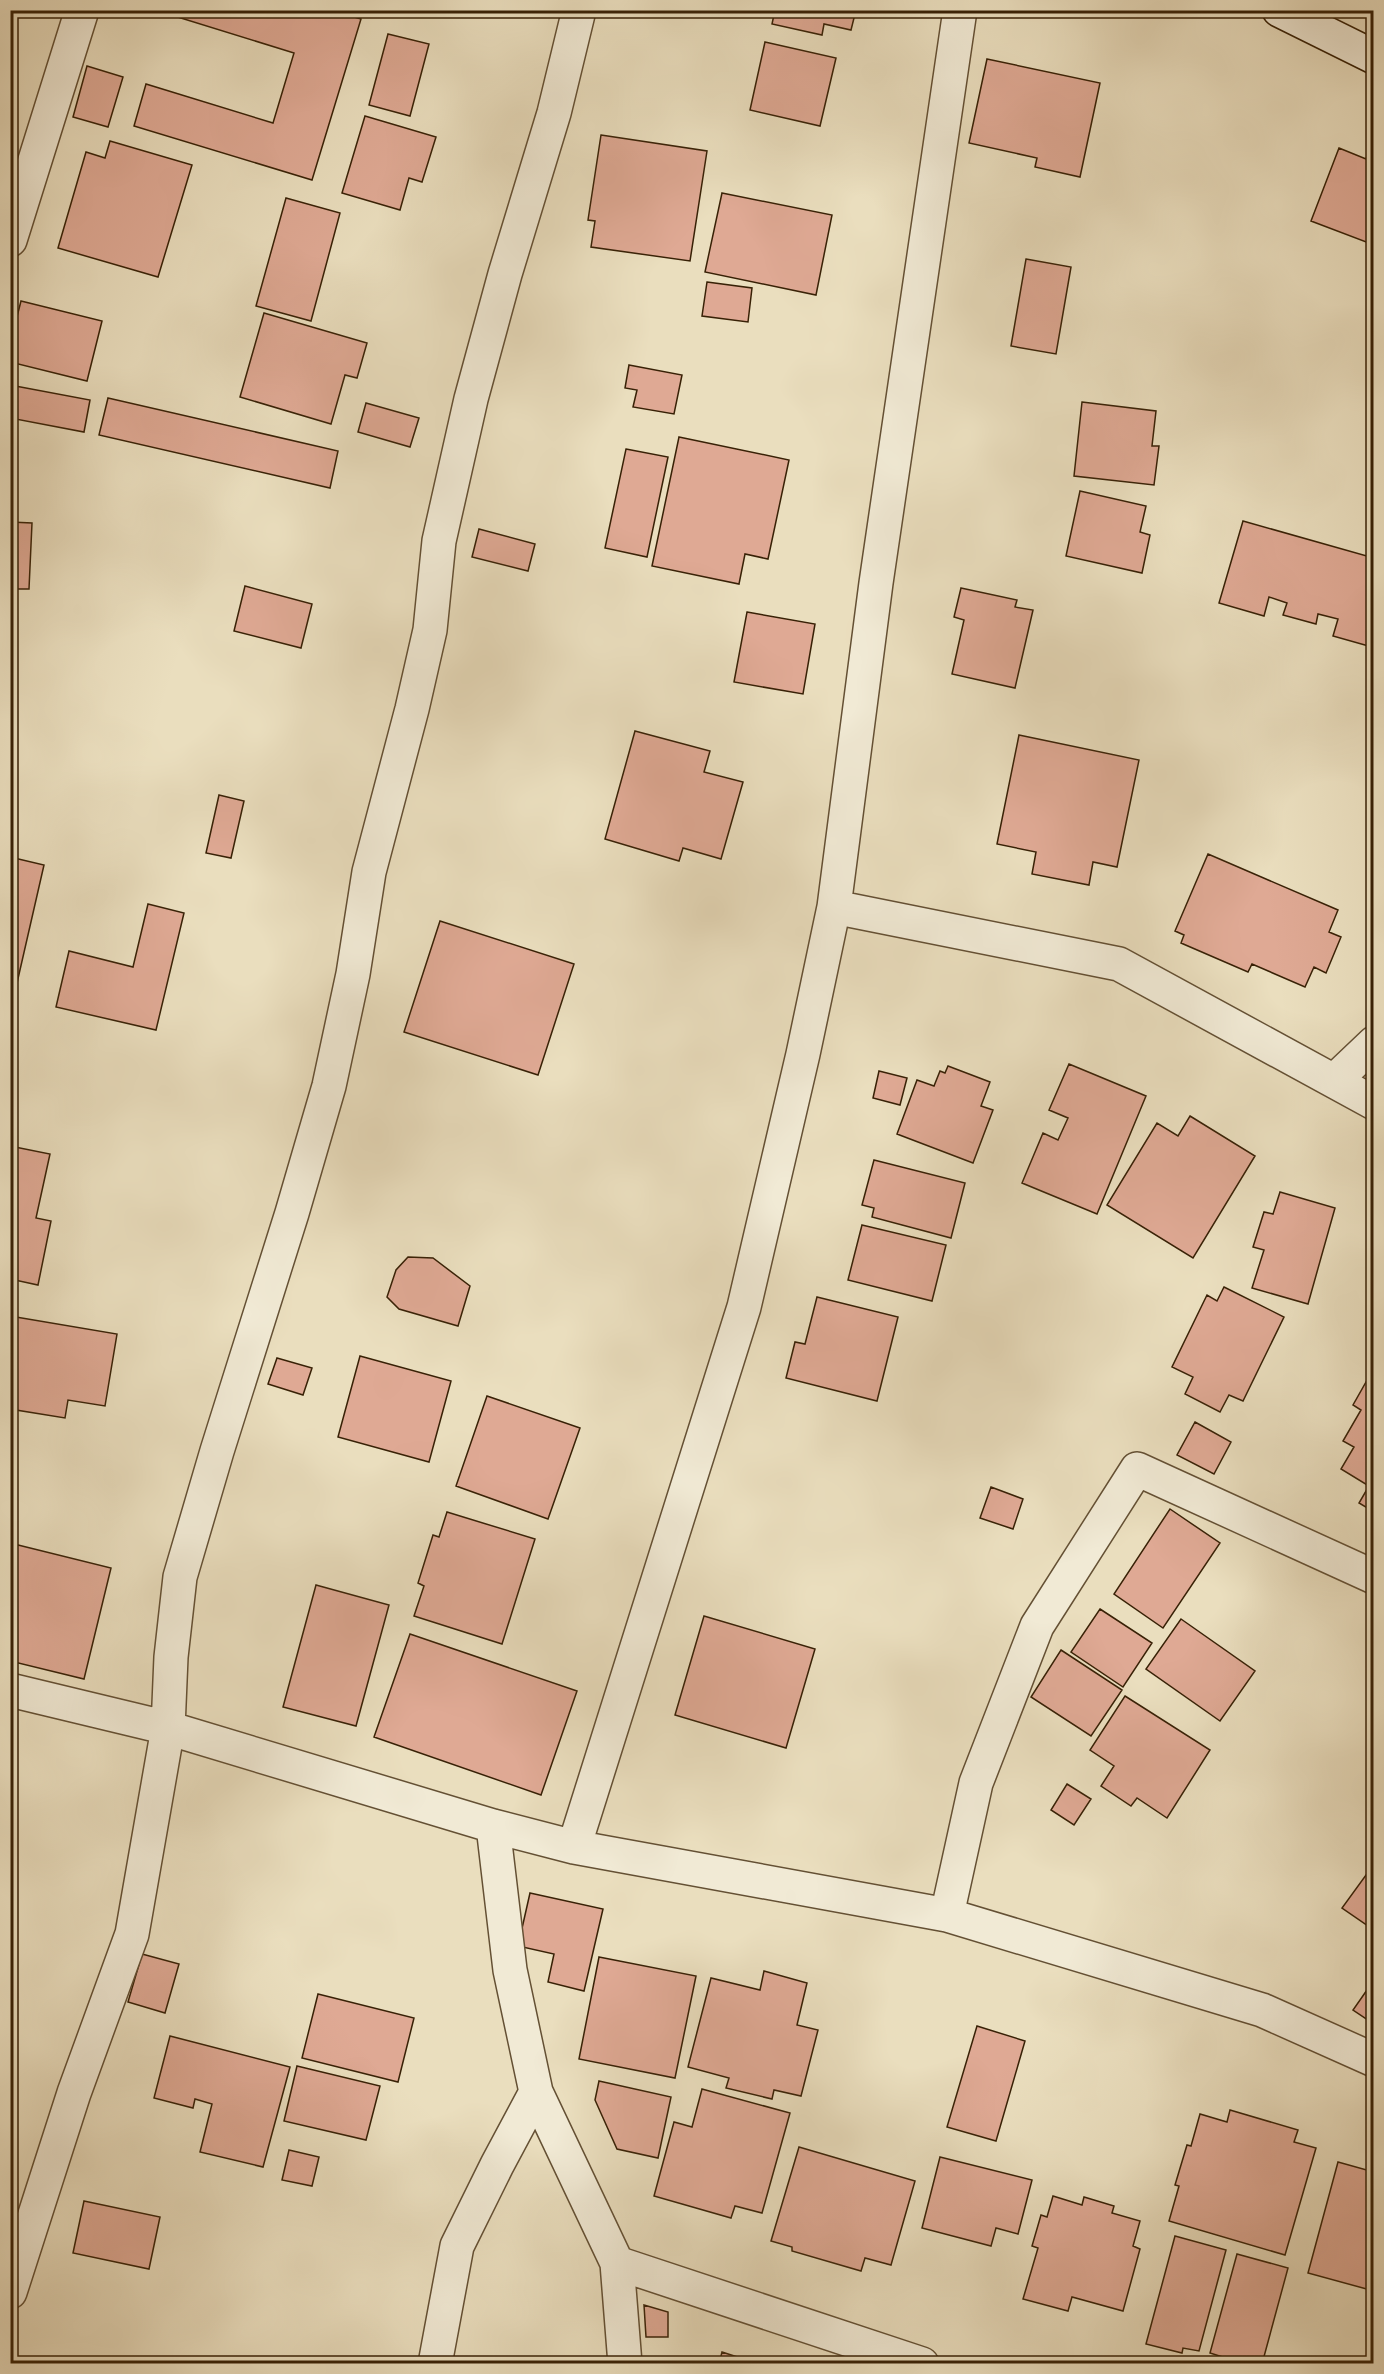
<svg xmlns="http://www.w3.org/2000/svg" width="1384" height="2374" viewBox="0 0 1384 2374" font-family="'IM FELL Double Pica',serif">
<style>
.building{fill:#dfa994;stroke:#382106;stroke-width:1.5}
.lines{fill:none;stroke-linecap:round;stroke-linejoin:round}
.street-casing{stroke:#645034;stroke-width:36}
.secondary-casing{stroke:#382106;stroke-width:36}
.street{stroke:#f1ead5;stroke-width:33}
.secondary{stroke:#f1ead5;stroke-width:33}
</style>
<rect width="100%" height="100%" fill="#eadebe"/>
<filter id="stains"><feTurbulence type="fractalNoise" baseFrequency=".00333" numOctaves="4"/><feColorMatrix values="0 0 0 0 .2 0 0 0 0 .09 0 0 0 0 .02 0 0 0 .5 -.17"/></filter>
<radialGradient id="worn" r=".72"><stop offset=".6" stop-color="#630" stop-opacity="0"/><stop offset="1" stop-color="#630" stop-opacity=".3"/></radialGradient>
<path class="building" d="M155 10H331L361 19 312 180 134 126 146 84 273 123 294 53Z
M775 10H856L851 30 824 24 822 35 772 24Z
M388 34 429 44 410 116 369 105Z
M765 42 836 58 820 126 750 110Z
M987 59 1100 83 1080 177 1035 167 1037 158 969 143Z
M87 66 123 77 108 127 73 117Z
M365 116 436 137 422 182 409 178 400 210 342 193Z
M601 135 707 151 690 261 591 247 595 221 588 220Z
M110 141 192 165 158 277 58 248 86 152 105 158Z
M1339 148 1366 159 1368 153 1374 155V245L1311 221Z
M722 193 832 215 816 295 705 272Z
M286 198 340 213 311 321 256 306Z
M1026 259 1071 267 1056 354 1011 346Z
M707 282 752 288 748 322 702 316Z
M21 301 102 321 87 381 10 362V344Z
M264 313 367 343 357 378 345 375 331 424 240 397Z
M629 365 682 375 674 414 633 407 637 390 625 388Z
M10 385 90 400 84 432 10 418Z
M108 398 338 451 330 488 99 435Z
M1082 402 1156 411 1152 446H1159L1154 485 1074 476Z
M366 403 419 418 410 447 358 432Z
M679 437 789 460 768 559 745 554 739 584 652 566Z
M626 449 668 457 647 557 605 548Z
M1080 491 1146 506 1140 532 1150 535 1142 573 1066 556Z
M1243 521 1374 558 1372 647 1333 636 1338 619 1318 614 1316 624 1283 615 1287 603 1269 597 1264 616 1219 603Z
M10 522 32 523 29 589H10Z
M479 529 535 544 528 571 472 557Z
M245 586 312 604 301 648 234 631Z
M961 588 1017 600 1015 607 1033 610 1015 688 952 674 964 620 954 617Z
M747 612 815 624 803 694 734 682Z
M635 731 710 751 704 772 743 782 721 859 683 848 679 861 605 839Z
M1019 735 1139 760 1117 867 1093 862 1089 885 1032 874 1036 852 997 844Z
M219 795 244 801 231 858 206 853Z
M1208 854 1338 910 1329 932 1341 937 1326 973 1314 967 1305 987 1252 964 1248 972 1181 943 1184 935 1175 931Z
M10 857 44 865 17 983 10 981Z
M148 904 184 913 156 1030 56 1007 69 951 133 967Z
M440 921 574 964 538 1075 404 1032Z
M1069 1064 1146 1096 1097 1214 1022 1183 1043 1133 1058 1140 1068 1118 1049 1110Z
M948 1066 990 1082 981 1106 993 1110 973 1163 897 1134 917 1080 934 1086 940 1071 945 1073Z
M879 1071 907 1078 900 1105 873 1098Z
M1190 1116 1255 1156 1193 1258 1107 1205 1157 1123 1178 1136Z
M10 1146 50 1154 36 1218 51 1221 38 1285 10 1279Z
M874 1160 965 1183 951 1238 872 1217 874 1208 862 1205Z
M1280 1192 1335 1208 1308 1304 1252 1288 1264 1250 1253 1247 1264 1212 1273 1214Z
M862 1225 946 1245 932 1301 848 1280Z
M408 1257 433 1258 470 1286 458 1326 399 1309 387 1297 396 1270Z
M1224 1287 1284 1317 1243 1401 1229 1395 1220 1412 1185 1394 1193 1377 1172 1367 1207 1295 1217 1301Z
M817 1297 898 1317 877 1401 786 1378 795 1342 805 1344Z
M10 1316 117 1334 105 1406 68 1400 65 1418 10 1409Z
M360 1356 451 1381 429 1462 338 1437Z
M277 1358 312 1368 303 1395 268 1384Z
M1370 1375 1374 1377V1512L1359 1503 1369 1486 1341 1469 1354 1447 1343 1441 1361 1410 1353 1405Z
M487 1396 580 1428 548 1519 456 1486Z
M1195 1422 1231 1442 1214 1474 1177 1455Z
M991 1487 1023 1499 1013 1529 980 1518Z
M1170 1509 1220 1543 1163 1628 1114 1594Z
M447 1512 535 1539 502 1644 414 1616 424 1586 418 1583 433 1535 439 1537Z
M10 1543 111 1568 84 1679 10 1661Z
M316 1585 389 1605 356 1726 283 1707Z
M1100 1609 1152 1643 1123 1687 1071 1652Z
M704 1616 815 1649 786 1748 675 1715Z
M1181 1619 1255 1671 1220 1721 1146 1669Z
M410 1634 577 1691 541 1795 374 1737Z
M1061 1650 1122 1690 1091 1736 1031 1697Z
M1125 1696 1210 1750 1167 1818 1137 1798 1131 1806 1101 1786 1114 1766 1090 1750Z
M1067 1784 1091 1799 1074 1825 1051 1810Z
M1374 1864V1930L1342 1908Z
M530 1893 603 1909 584 1991 548 1982 554 1954 518 1946Z
M142 1954 179 1964 165 2013 128 2002Z
M599 1957 696 1976 675 2078 579 2059Z
M764 1971 807 1983 797 2025 818 2030 801 2096 774 2090 772 2099 726 2088 729 2078 688 2067 711 1978 760 1990Z
M1374 1980V2024L1353 2010Z
M318 1994 414 2018 398 2082 302 2058Z
M977 2026 1025 2041 996 2141 947 2127Z
M170 2036 290 2067 263 2167 200 2152 212 2104 195 2099 193 2108 154 2098Z
M297 2066 380 2086 366 2140 284 2121Z
M599 2081 671 2097 658 2158 617 2149 595 2100Z
M702 2089 790 2113 762 2213 735 2206 731 2218 654 2196 674 2122 692 2127Z
M1230 2110 1298 2130 1294 2142 1316 2148 1285 2255 1169 2221 1179 2186 1175 2185 1187 2145 1191 2146 1200 2114 1227 2122Z
M10 2142 17 2144 10 2171Z
M799 2147 915 2181 891 2265 865 2258 861 2271 792 2251V2247L771 2241Z
M289 2150 319 2157 312 2186 282 2180Z
M940 2157 1032 2180 1018 2234 996 2228 991 2246 922 2228Z
M1338 2162 1374 2172V2291L1308 2273Z
M1053 2196 1082 2205 1084 2197 1114 2206 1112 2213 1140 2221 1133 2246 1140 2249 1123 2311 1072 2297 1068 2311 1023 2299 1038 2248 1032 2246 1041 2215 1047 2217Z
M84 2201 160 2217 149 2269 73 2253Z
M1175 2236 1226 2250 1199 2351 1183 2348 1182 2353 1146 2344Z
M1237 2254 1288 2268 1262 2364H1225L1226 2358 1210 2353Z
M644 2305 668 2312V2337H646Z
M722 2352 759 2364H719Z"/>
<g class="lines">
<defs>
<path id="street" d="M10 240 82 10
M834 907 1119 964 1374 1103
M1334 1081 1374 1043
M1374 1577 1137 1469 1037 1626 976 1783 947 1915 1262 2010 1374 2060
M10 1690 168 1728 493 1826 574 1847 947 1915
M574 1847 744 1307 803 1054 834 907 876 583 960 10
M536 2092 617 2263 625 2364
M617 2263 922 2364
M10 2292 74 2093 132 1934 168 1728 171 1657 180 1577 217 1451 292 1213 329 1086 353 974 369 872 412 709 430 630 439 541 471 399 505 274 554 113 579 10
M435 2364 457 2246 497 2165 536 2092 510 1970 493 1826"/>
<path id="secondary" d="M1279 10 1374 57"/>
</defs>
<use href="#street" class="street-casing"/>
<use href="#secondary" class="secondary-casing"/>
<use href="#street" class="street"/>
<use href="#secondary" class="secondary"/>
</g>
<rect width="1384" height="2374" fill="none" stroke="#eadebe" stroke-width="36"/>
<rect x="12" y="12" width="1360" height="2350" fill="none" stroke="#382106" stroke-width="3"/>
<rect x="18" y="18" width="1348" height="2338" fill="none" stroke="#382106" stroke-width="1.5"/>
<rect width="100%" height="100%" filter="url(#stains)"/>
<rect width="100%" height="100%" fill="url(#worn)"/>
</svg>
